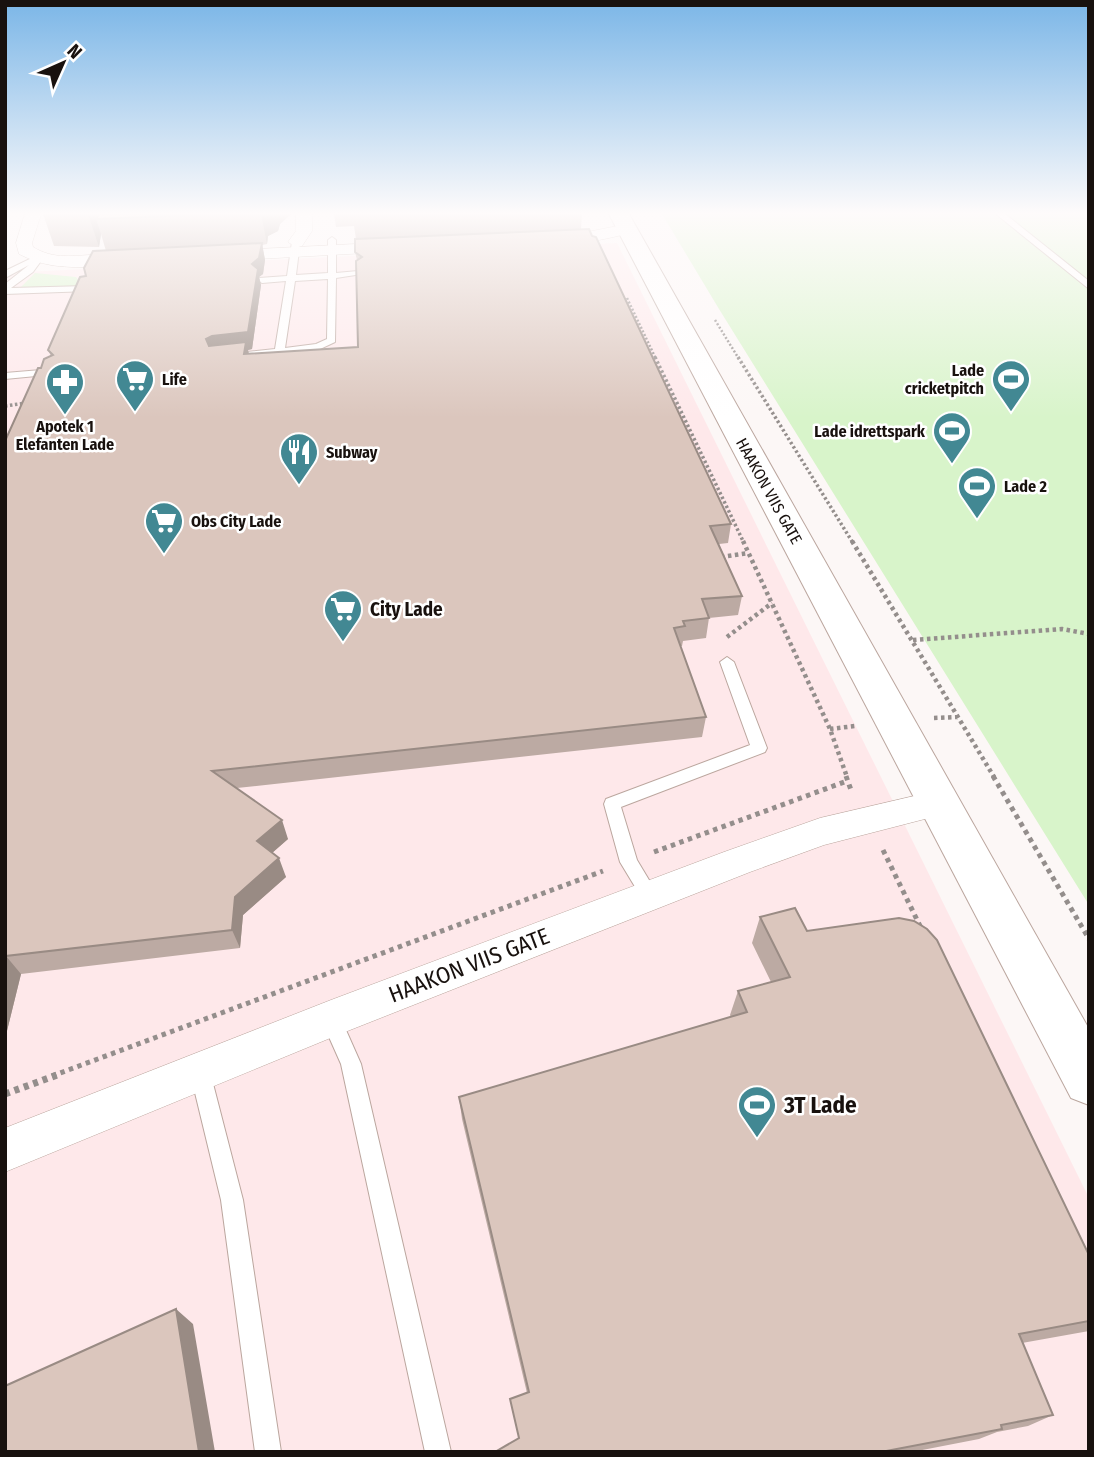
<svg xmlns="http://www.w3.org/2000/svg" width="1094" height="1457" viewBox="0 0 1094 1457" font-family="'Fira Sans Condensed',sans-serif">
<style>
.commercial{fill:#fee8ea}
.green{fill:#d8f4ca}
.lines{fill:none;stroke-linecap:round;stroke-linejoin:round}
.lane-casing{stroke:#bba69e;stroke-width:2}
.street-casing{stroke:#bba69e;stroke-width:1}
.secondary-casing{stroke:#bba69e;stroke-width:2}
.path-far4{stroke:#948e8c;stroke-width:2.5;stroke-dasharray:2 2;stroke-linecap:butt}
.path-far3{stroke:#948e8c;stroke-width:3.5;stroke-dasharray:2.5 2.5;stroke-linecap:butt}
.path-far2{stroke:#948e8c;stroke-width:4.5;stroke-dasharray:3.5 3.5;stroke-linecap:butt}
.path-far1{stroke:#948e8c;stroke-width:5;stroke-dasharray:4.5 4.5;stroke-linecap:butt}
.path{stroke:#948e8c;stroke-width:7;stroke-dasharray:5 5;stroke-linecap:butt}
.lane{fill:#fff;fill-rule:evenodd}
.street{fill:#fff;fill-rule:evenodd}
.secondary{fill:#fff;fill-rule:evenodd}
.wall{fill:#bcaaa3}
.shaded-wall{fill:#998b84}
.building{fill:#dbc6bd;stroke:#998b84;stroke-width:2}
.labels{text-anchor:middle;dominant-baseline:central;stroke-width:5;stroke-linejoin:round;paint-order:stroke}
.far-poi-label{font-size:16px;font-weight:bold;fill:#18110e;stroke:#fff;text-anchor:start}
.far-street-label{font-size:16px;fill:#18110e;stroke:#fff}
.poi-label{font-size:19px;font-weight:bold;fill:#18110e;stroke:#fff;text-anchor:start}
.near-street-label{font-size:23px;fill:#18110e;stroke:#fff}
.near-poi-label{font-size:23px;font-weight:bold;fill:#18110e;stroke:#fff;text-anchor:start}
</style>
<rect width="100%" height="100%" fill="#fcf7f6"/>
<path class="commercial" d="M617 243 1089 1198V1452H5V273Z"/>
<path class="green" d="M662 214H1089V905L719 309Z
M35 273 76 277 79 281 77 286 19 289Z"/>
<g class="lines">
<defs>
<path id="lane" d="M996 214H1005L1089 281V289Z
M332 237 336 240V273L358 271 362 274 336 278 335 342 318 350 233 358 232 356 237 353 275 349 286 281 262 283 258 280 259 278 287 276 292 242 296 239 300 242 296 275 328 273V240ZM328 279 327 339 316 344 285 348 295 281Z
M40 254 44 257 33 272 11 288 87 286 90 287V291L5 294V284L29 265 5 278V271Z
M53 369 58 372 57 374 5 379V373Z
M727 657 734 662 767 748 765 752 621 807 637 860 658 895 655 900 649 903 643 900 620 862 604 804 606 799 750 745 720 662Z
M331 1010 338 1012 361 1064 451 1452H425L341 1064 321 1019 324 1012Z
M200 1062 207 1065 210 1072 243 1200 281 1452H255L221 1200 190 1072 193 1065Z"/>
<path id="street" d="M25 214H41L32 243 33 247C43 253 53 256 65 256 81 257 130 249 140 259 129 270 68 268 51 265 39 263 29 259 19 254L16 243Z
M296 214H312V231L302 246 296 247 288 242 296 231Z
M628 224 634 226 636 229 634 232C615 237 555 252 542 238L550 233 587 232Z
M397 242 405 247 403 251 221 261 212 256 221 251Z
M940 790 952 794 957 803 952 812 824 845 750 872 345 1032 5 1172V1128L331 1000 724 852 820 818Z"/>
<path id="secondary" d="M609 214H629L1089 1029V1105L1071 1098Z"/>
</defs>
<use href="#lane" class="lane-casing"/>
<use href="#street" class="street-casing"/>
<use href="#secondary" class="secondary-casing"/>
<path class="path-far4" d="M627 298 656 359
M715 320 739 359"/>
<path class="path-far3" d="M655 357 744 543
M738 357 853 543
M5 406 26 403"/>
<path class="path-far2" d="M743 541 830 729 847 777
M852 541 994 777
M721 557 748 553
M727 637 772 603
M913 640 1062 629 1089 634
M934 718 958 717
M830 729 855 726"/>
<path class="path-far1" d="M846 776 851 790
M993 776 1089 939
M883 850 921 928
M654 852 847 781
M52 1076 603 871"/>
<path class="path" d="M5 1094 57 1075"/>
<use href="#lane" class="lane"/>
<use href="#street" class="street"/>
<use href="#secondary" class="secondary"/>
</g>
<path class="wall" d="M43 214H291L280 224 278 231 268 236 267 244 262 245 265 260 263 274 259 277 261 285 252 349 248 350 249 354 358 347 357 260 355 252 356 239 354 226 336 227 334 214H582L581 229 731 524 728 543 719 544 742 596 738 615 709 618 706 638 683 641 682 646H680L706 717 702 737 237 788 288 839 272 853 286 877 243 915 240 948 21 974 5 1039V441L41 368 51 356 48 350 86 276 106 251 101 234 99 247 54 246Z
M760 917 807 931 1089 1255V1331L1022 1343 1053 1415 1028 1426 997 1432 979 1439 912 1452H495L519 1438 510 1399 527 1393 462 1119 459 1097 731 1017 730 1015 738 991 771 982 752 943Z"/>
<path class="shaded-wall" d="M88 214H105L96 219 101 234 99 247Z
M261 214H291L280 224 278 231 268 236 267 244Z
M262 243 265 260 263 274 259 277 261 285 252 349 248 350 250 360 210 357 206 339 252 264Z
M282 820 288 839 264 860 257 841Z
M279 858 286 877 243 915 240 948 232 930 235 897Z
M6 956 21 974 5 1039V961Z
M176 1309 193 1324 215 1452H199Z"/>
<path class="building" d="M99 214H215L96 219Z
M589 229 592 236 596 237 731 524 710 526 742 596 702 599 709 618 683 621 685 626 674 628 706 717 212 771 282 820 257 841 279 858 235 897 232 930 6 956 5 961V441L38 368H41L44 359 53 355 48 350 80 277 86 276 84 268 93 251 262 243 259 258 252 264 258 269 248 332 212 336 206 339 209 346 246 342 244 354 358 347 356 261 362 257 355 252V239Z
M795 908 807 931 899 918 914 921 927 929 937 940 1089 1255V1321L1019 1334 1053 1415 1001 1425 1002 1429 881 1452H495L519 1438 510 1399 529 1392 459 1097 747 1012 738 991 790 977 760 917Z
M176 1309 199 1452H5V1386Z"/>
<linearGradient id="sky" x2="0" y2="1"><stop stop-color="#7bb6e7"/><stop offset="0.51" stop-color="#fefbfb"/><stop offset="1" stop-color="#fefbfb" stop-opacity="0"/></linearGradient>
<rect width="1094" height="418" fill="url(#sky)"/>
<defs>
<symbol id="supermarket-pin" viewBox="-11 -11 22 30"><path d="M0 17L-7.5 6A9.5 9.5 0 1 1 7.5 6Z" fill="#428893" stroke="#fff"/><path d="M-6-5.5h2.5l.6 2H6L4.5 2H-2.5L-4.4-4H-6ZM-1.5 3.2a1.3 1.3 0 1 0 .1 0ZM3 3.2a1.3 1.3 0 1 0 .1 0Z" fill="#fff"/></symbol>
<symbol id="stadium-pin" viewBox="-11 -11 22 30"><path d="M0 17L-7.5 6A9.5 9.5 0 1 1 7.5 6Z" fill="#428893" stroke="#fff"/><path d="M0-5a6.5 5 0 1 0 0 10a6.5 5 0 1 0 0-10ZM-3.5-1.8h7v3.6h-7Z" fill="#fff"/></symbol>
<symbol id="pharmacy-pin" viewBox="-11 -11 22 30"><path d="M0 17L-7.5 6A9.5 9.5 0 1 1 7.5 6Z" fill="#428893" stroke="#fff"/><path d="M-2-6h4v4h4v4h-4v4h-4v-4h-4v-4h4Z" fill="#fff"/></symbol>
<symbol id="restaurant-pin" viewBox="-11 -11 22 30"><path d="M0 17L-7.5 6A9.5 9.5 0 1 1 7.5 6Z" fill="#428893" stroke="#fff"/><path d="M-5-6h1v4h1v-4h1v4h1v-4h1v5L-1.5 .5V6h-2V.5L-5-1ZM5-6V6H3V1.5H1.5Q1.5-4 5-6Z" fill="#fff"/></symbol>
</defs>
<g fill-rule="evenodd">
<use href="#supermarket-pin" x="113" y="357" width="44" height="60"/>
<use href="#stadium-pin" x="989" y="357" width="44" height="60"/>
<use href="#pharmacy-pin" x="43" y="360" width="44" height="60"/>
<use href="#stadium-pin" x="930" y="409" width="44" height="60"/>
<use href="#restaurant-pin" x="277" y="430" width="44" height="60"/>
<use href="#stadium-pin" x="955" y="464" width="44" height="60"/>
<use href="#supermarket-pin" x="142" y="499" width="44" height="60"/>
<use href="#supermarket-pin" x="321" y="587" width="44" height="60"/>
<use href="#stadium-pin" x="735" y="1083" width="44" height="60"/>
</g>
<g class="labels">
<g class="far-poi-label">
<text x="984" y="370" text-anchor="end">Lade<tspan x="984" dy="18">cricketpitch</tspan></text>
<text x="162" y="379">Life</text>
<text x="65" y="426" text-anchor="middle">Apotek 1<tspan x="65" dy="18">Elefanten Lade</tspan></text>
<text x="925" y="431" text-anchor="end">Lade idrettspark</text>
<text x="326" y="452">Subway</text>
<text x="1004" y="486">Lade 2</text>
<text x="191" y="521">Obs City Lade</text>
</g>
<g class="far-street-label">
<text transform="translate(769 491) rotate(61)">HAAKON VIIS GATE</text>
</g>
<g class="poi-label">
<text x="370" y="609">City Lade</text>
</g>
<g class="near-street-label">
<text transform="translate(469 965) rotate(-21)">HAAKON VIIS GATE</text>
</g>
<g class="near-poi-label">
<text x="784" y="1105">3T Lade</text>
</g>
</g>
<rect width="1094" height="1457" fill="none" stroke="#18110e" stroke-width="14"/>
<g transform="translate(63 63) rotate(45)" stroke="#ffffff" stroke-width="5" paint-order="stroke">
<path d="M0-5L12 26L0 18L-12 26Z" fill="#18110e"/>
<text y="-10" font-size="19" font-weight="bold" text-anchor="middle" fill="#18110e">N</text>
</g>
</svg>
